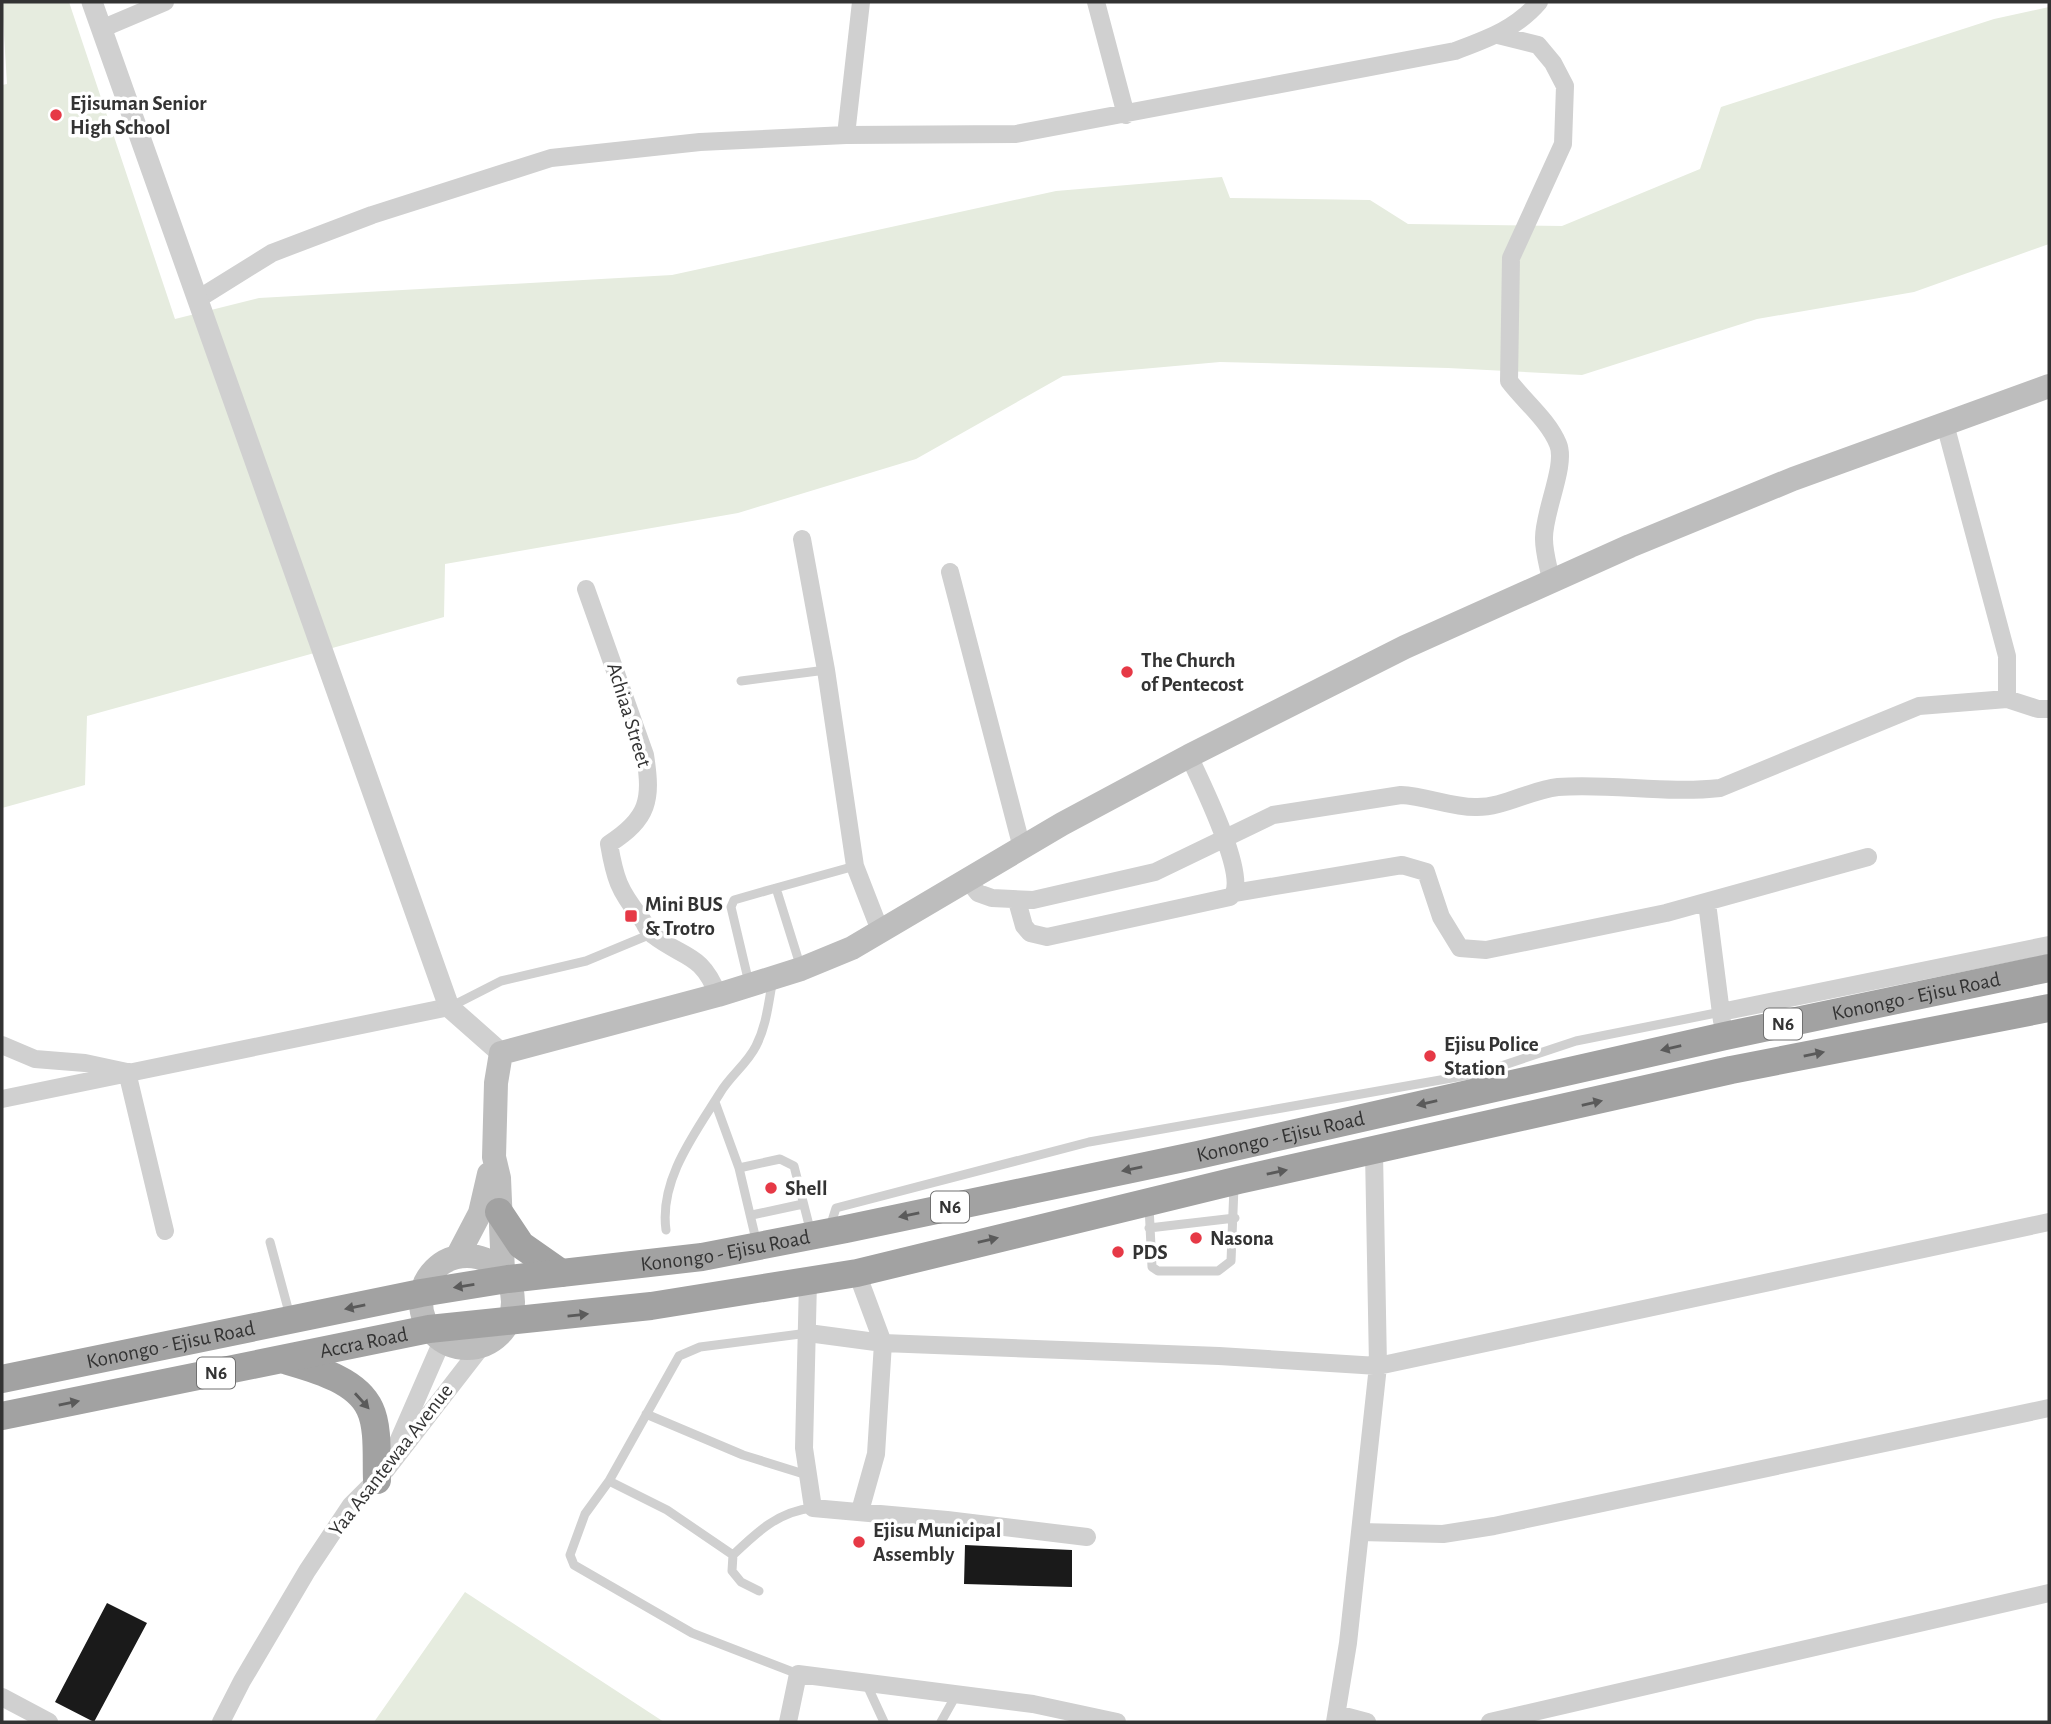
<svg xmlns="http://www.w3.org/2000/svg" width="2051" height="1724" viewBox="0 0 2051 1724" font-family="'Alegreya Sans',sans-serif">
<style>
.green{fill:#e6ecdf}
.building{fill:#1a1a1a}
.lines{fill:none;stroke-linecap:round;stroke-linejoin:round}
.service{stroke:#d0d0d0;stroke-width:9}
.minor{stroke:#d0d0d0;stroke-width:18}
.tertiary{stroke:#d0d0d0;stroke-width:21}
.secondary{stroke:#bdbdbd;stroke-width:24}
.trunk{stroke:#a2a2a2;stroke-width:28}
.oneway{fill:#5a5a5a}
.poi-dot{fill:#e63946;stroke:#fff;stroke-width:2.5}
.labels{text-anchor:middle;dominant-baseline:central;stroke-width:7;stroke-linejoin:round;paint-order:stroke}
.shield{fill:#fff;stroke:#707070;stroke-width:2}
.shield-label{font-size:19px;font-weight:bold;fill:#333}
.poi-label{font-size:21px;font-weight:bold;fill:#333;stroke:#fff;text-anchor:start}
.street-label{font-size:21px;fill:#333;stroke:#fff}
</style>
<rect width="100%" height="100%" fill="#fff"/>
<path class="green" d="M2 2H69L175 319 259 298 672 275 1056 191 1222 177 1230 198 1370 200 1408 224 1562 226 1700 169 1721 107 1994 19 2049 7V244L1914 292 1757 319 1582 375 1448 368 1220 362 1063 376 916 459 738 513 445 564 444 617 87 716 85 785 2 808V85L7 84Z
M465 1592 664 1722H374Z"/>
<path class="building" d="M965 1545 1072 1550V1587L964 1584Z
M107 1603 147 1623 94 1722 55 1702Z"/>
<g class="lines">
<path class="service" d="M741 681 826 670
M801 968 776 888 855 866
M749 983 731 907 734 900 776 888
M450 1007 501 981 586 961 651 934
M1480 1073 1576 1041 1721 1012
M715 1102 739 1168 757 1244
M739 1168 780 1159 794 1166 811 1233
M1149 1206 1152 1267 1158 1271H1218L1231 1261 1234 1187
M752 1215 803 1204
M830 1227 836 1208 1089 1142 1480 1073 1483 1087
M1149 1228 1235 1218
M666 1230C659 1180 695 1133 720 1093 730 1076 747 1064 756 1046 767 1024 768 1004 773 979
M270 1242 290 1316
M646 1414 743 1455 807 1475
M609 1481 667 1510 733 1555
M759 1591 741 1582 732 1571 733 1555C757 1532 779 1511 813 1508
M798 1674 692 1633 574 1565 570 1555 585 1514 609 1481 679 1356 700 1347 808 1333
M866 1683 884 1722
M941 1722 955 1697"/>
<path class="minor" d="M1096 2 1126 115
M101 29 165 2
M1498 35 1538 45 1553 63 1565 86 1563 144 1511 258 1509 381C1525 402 1548 420 1558 444 1567 465 1543 513 1544 539 1544 553 1549 568 1551 581
M846 135 861 2
M198 299 272 253 372 215 551 158 700 142 846 135 1016 134 1455 51C1487 39 1516 29 1539 2
M1945 424 2007 656V699
M802 539 826 670 855 866 881 933
M950 572 1022 848
M586 589 645 755C652 800 649 818 609 844 615 879 619 890 640 917 645 922 647 931 653 935 684 959 701 952 718 995
M1189 756C1201 782 1244 868 1234 893
M966 878 978 893 992 898 1033 900 1155 872 1273 815 1401 795C1426 796 1450 807 1475 807 1503 808 1530 790 1558 787 1612 783 1666 794 1720 788L1919 706 2007 699 2038 709H2049
M1017 901 1024 926 1030 933 1047 937 1230 897 1234 893 1402 865 1426 872 1441 917 1460 948 1486 950 1666 913 1868 857
M1707 903 1722 1021
M1721 1012 2049 945
M2 1045 35 1059 85 1063 127 1072 165 1231
M2 1099 449 1007
M857 1273 883 1343 876 1454 860 1511
M808 1281 804 1448 813 1508 947 1520 1087 1537
M808 1333 883 1343 1219 1356 1378 1366 2049 1222
M397 1444 442 1341
M1360 1532 1443 1534 1494 1526 2049 1408
M2 1697 49 1722
M1337 1714 1367 1722
M221 1722 242 1681 307 1571 351 1505 386 1470 482 1346
M788 1722 798 1674 1033 1704 1117 1722
M1335 1722 1348 1643 1378 1366 1374 1152
M1490 1722 2049 1593"/>
<path class="tertiary" d="M92 2 449 1007 501 1053"/>
<path class="secondary" d="M421 1302a46 46 0 1 1 92 0a46 46 0 1 1-92 0Z
M457 1257 480 1213 489 1174
M503 1272 499 1178 494 1157 496 1083 501 1053 718 995 801 969 852 948 1062 824 1189 756 1405 647 1630 546 1793 479 2049 386"/>
<g class="trunk">
<path d="M499 1212 521 1245 561 1273"/>
<path d="M288 1361C315 1369 357 1380 370 1409 379 1428 376 1459 377 1480"/>
<path id="s1" d="M2 1379 421 1293 508 1279 702 1257 846 1229 1198 1155 1725 1036 2049 968"/>
<path id="s2" d="M2 1416 429 1329 651 1306 857 1273 1239 1180 1731 1070 2049 1008"/>
</g>
</g>
<defs><path id="oneway-solid" d="M-6-.8H1V-3.2L6.5 0L1 3.2V.8H-6Z" transform="scale(1.75)"/></defs>
<g class="oneway">
<use href="#oneway-solid" transform="translate(1671 1048) rotate(167)"/>
<use href="#oneway-solid" transform="translate(1814 1054) rotate(-11)"/>
<use href="#oneway-solid" transform="translate(1427 1103) rotate(167)"/>
<use href="#oneway-solid" transform="translate(1592 1103) rotate(-13)"/>
<use href="#oneway-solid" transform="translate(1132 1169) rotate(168)"/>
<use href="#oneway-solid" transform="translate(1277 1172) rotate(-12)"/>
<use href="#oneway-solid" transform="translate(909 1215) rotate(168)"/>
<use href="#oneway-solid" transform="translate(988 1240) rotate(-13)"/>
<use href="#oneway-solid" transform="translate(464 1286) rotate(171)"/>
<use href="#oneway-solid" transform="translate(355 1307) rotate(168)"/>
<use href="#oneway-solid" transform="translate(578 1315) rotate(-6)"/>
<use href="#oneway-solid" transform="translate(362 1401) rotate(48)"/>
<use href="#oneway-solid" transform="translate(69 1403) rotate(-11)"/>
</g>
<g class="poi-dot">
<circle cx="56" cy="115" r="7"/>
<circle cx="1127" cy="672" r="7"/>
<rect x="624" y="909" width="14" height="14" rx="3.5"/>
<circle cx="1430" cy="1056" r="7"/>
<circle cx="771" cy="1188" r="7"/>
<circle cx="1196" cy="1238" r="7"/>
<circle cx="1118" cy="1252" r="7"/>
<circle cx="859" cy="1542" r="7"/>
</g>
<g class="labels">
<g class="shield">
<rect x="1764" y="1008.5" width="38" height="31" rx="5"/>
<rect x="931" y="1191.5" width="38" height="31" rx="5"/>
<rect x="197" y="1357.5" width="38" height="31" rx="5"/>
</g>
<g class="shield-label">
<text x="1783" y="1024">N6</text>
<text x="950" y="1207">N6</text>
<text x="216" y="1373">N6</text>
</g>
<g class="poi-label">
<text x="70" y="103">Ejisuman Senior<tspan x="70" dy="24">High School</tspan></text>
<text x="1141" y="660">The Church<tspan x="1141" dy="24">of Pentecost</tspan></text>
<text x="645" y="904">Mini BUS<tspan x="645" dy="24">&amp; Trotro</tspan></text>
<text x="1444" y="1044">Ejisu Police<tspan x="1444" dy="24">Station</tspan></text>
<text x="785" y="1188">Shell</text>
<text x="1210" y="1238">Nasona</text>
<text x="1132" y="1252">PDS</text>
<text x="873" y="1530">Ejisu Municipal<tspan x="873" dy="24">Assembly</tspan></text>
</g>
<g class="street-label">
<text transform="translate(629 715) rotate(73)">Achiaa Street</text>
<text stroke="none"><textPath href="#s1" startOffset="1953">Konongo - Ejisu Road</textPath></text>
<text stroke="none"><textPath href="#s1" startOffset="1302">Konongo - Ejisu Road</textPath></text>
<text stroke="none"><textPath href="#s1" startOffset="735">Konongo - Ejisu Road</textPath></text>
<text stroke="none"><textPath href="#s2" startOffset="369">Accra Road</textPath></text>
<text stroke="none"><textPath href="#s1" startOffset="172">Konongo - Ejisu Road</textPath></text>
<text transform="translate(391 1460) rotate(-52)">Yaa Asantewaa Avenue</text>
</g>
</g>
<rect width="2051" height="1724" fill="none" stroke="#333333" stroke-width="7"/>
</svg>
